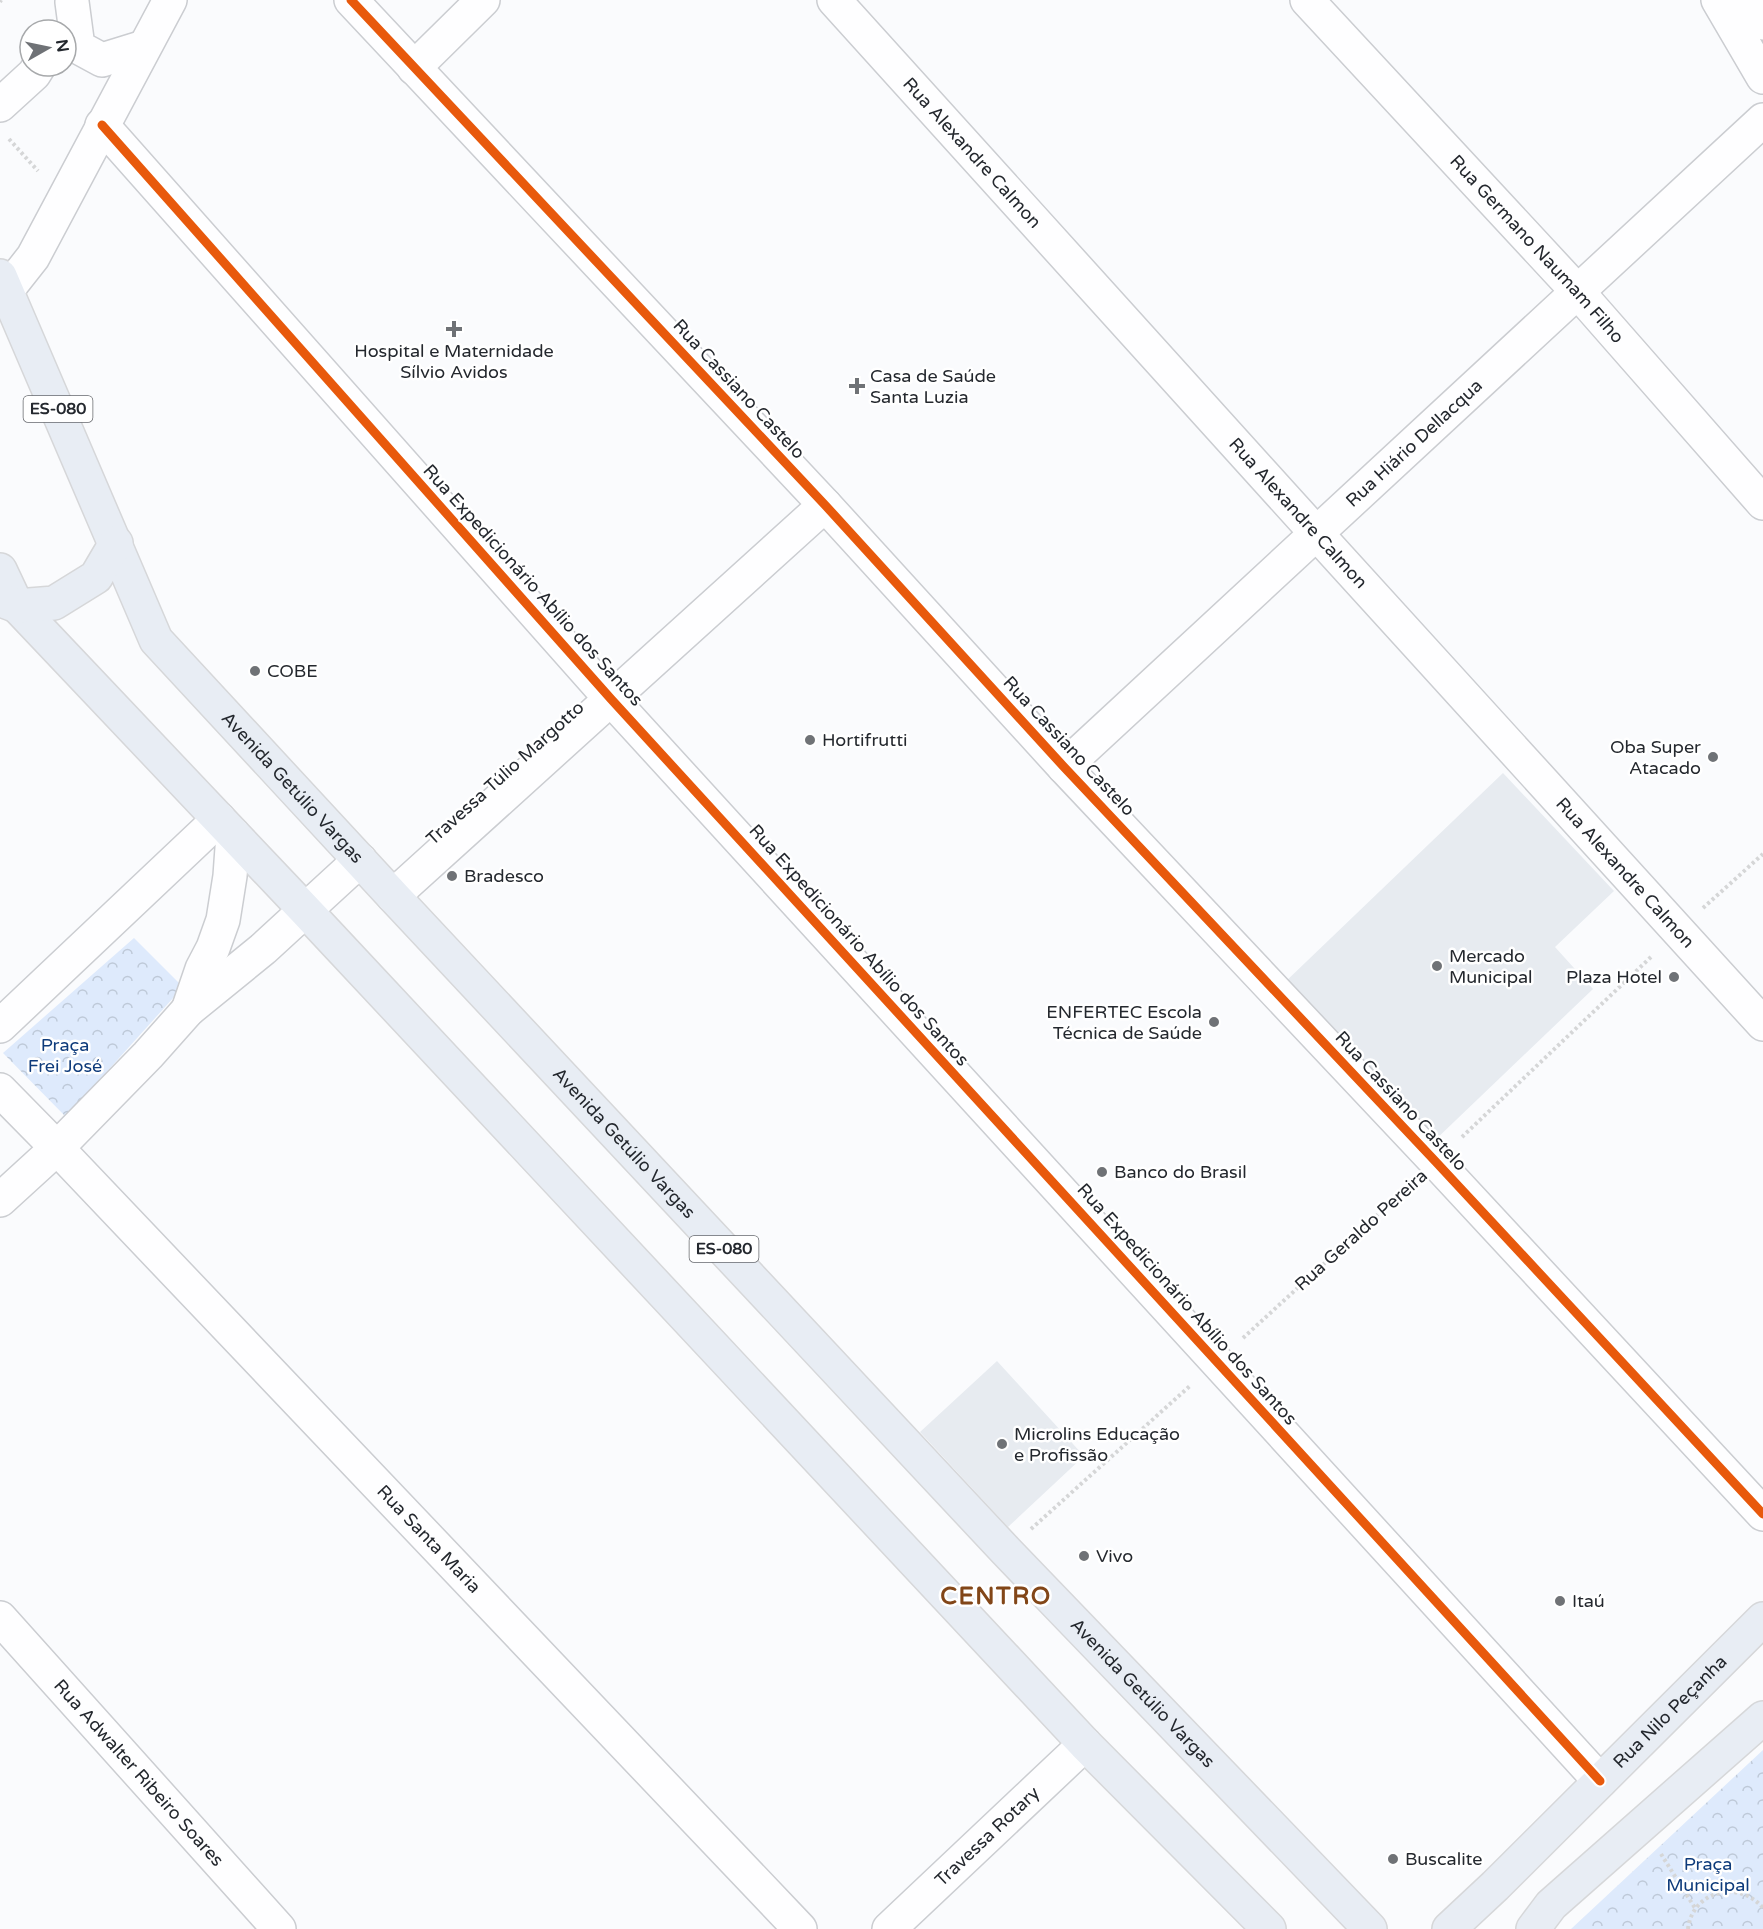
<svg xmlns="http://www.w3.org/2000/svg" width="1763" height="1929" viewBox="0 0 1763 1929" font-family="'Varela Round',sans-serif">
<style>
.built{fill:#e7ebf0}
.park{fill:url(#park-crowns)}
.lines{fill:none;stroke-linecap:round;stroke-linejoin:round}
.minor-casing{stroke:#cbcdd1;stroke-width:36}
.major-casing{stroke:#d6d7d9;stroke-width:36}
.path{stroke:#d5d6d7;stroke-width:4;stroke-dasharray:3 3;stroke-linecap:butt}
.minor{stroke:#fefeff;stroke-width:33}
.major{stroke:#e8edf4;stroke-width:33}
.cycleway-casing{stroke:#fff;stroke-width:13}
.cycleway{stroke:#e8590c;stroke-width:9}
.poi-dot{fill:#6f7276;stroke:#fff;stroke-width:2}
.labels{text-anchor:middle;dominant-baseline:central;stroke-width:5;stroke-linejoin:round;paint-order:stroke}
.shield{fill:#fff;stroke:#66686d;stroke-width:1.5}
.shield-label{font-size:16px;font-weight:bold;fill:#24282e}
.street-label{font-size:18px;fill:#24282e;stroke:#fff}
.poi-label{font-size:18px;fill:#24282e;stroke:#fff;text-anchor:start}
.park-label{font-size:18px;fill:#0e3b7b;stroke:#fff}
.district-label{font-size:24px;font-weight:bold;letter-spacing:1.5px;fill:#824618;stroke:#fff}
</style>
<defs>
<pattern id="park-crowns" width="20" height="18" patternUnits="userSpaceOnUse" patternTransform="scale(1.5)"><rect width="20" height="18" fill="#deeafc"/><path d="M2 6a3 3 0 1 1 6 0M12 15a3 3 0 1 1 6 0" fill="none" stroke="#bec9d8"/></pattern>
</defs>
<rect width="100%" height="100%" fill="#fafbfd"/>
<path class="built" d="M1503 773 1614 891 1555 947 1593 989 1432 1143 1282 985Z
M997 1361 1084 1456 1008 1527 920 1432Z"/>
<path class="park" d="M134 938 183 987 66 1117 3 1053Z
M1763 1750V1929H1571Z"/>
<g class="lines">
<defs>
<g id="minor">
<path d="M351 0 825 505 1064 767 1436 1162 1763 1514"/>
<path id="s1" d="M834 0 1317 534 1763 1024"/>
<path id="s2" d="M1307 0 1577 291 1763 503"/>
<path d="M1718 0 1763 77"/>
<path d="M1749 0 1763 23"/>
<path d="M72 2 78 47 102 60 144 47"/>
<path d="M414 68 483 0"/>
<path d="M0 105 34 74 39 66"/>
<path d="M102 125 611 699 1600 1781"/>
<path d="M7 290 33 257 170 0"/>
<path id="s3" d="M1064 767 1763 120"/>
<path d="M393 896 825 505"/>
<path d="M188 1010 202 969 213 948 223 920 230 876 233 834"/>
<path d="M0 1026 219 819"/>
<path id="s4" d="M0 1090 57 1148 800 1929"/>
<path d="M0 1200 57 1148 148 1055 188 1010 263 949 360 860"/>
<path id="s5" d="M0 1618 279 1929"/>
<path id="s6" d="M889 1929 1085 1744"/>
</g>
<g id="major">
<path id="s7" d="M0 276 156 640 393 896 1006 1551 1370 1929"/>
<path d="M0 570 17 606 306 911 1085 1744 1269 1929"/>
<path d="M4 601 17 606 54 603 96 577 116 543"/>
<path id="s8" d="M1449 1929 1495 1886 1763 1619"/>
<path d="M1533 1929 1551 1905 1763 1718"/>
</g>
</defs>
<use href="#minor" class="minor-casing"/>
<use href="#major" class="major-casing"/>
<path class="path" d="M0 2 1 0
M9 139 38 171
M1703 908 1763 854
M1462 1137 1652 956
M1243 1338 1410 1185
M1031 1529 1191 1385
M1661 1854 1695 1908
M1688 1929C1692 1891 1739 1879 1763 1908"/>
<use href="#minor" class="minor"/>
<use href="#major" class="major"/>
<defs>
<path id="cycleway" d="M351 0 825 505 1064 767 1436 1162 1763 1514
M102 125 611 699 1600 1781"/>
</defs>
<use href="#cycleway" class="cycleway-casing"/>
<use href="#cycleway" class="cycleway"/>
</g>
<g class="poi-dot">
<path d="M451 320h6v6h6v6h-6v6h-6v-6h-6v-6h6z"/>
<path d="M854 377h6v6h6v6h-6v6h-6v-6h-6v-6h6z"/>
<circle cx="255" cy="671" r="6"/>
<circle cx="810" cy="740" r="6"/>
<circle cx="1713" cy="757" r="6"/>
<circle cx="452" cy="876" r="6"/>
<circle cx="1437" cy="966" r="6"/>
<circle cx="1674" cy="977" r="6"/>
<circle cx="1214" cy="1022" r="6"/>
<circle cx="1102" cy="1172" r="6"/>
<circle cx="1002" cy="1444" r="6"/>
<circle cx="1084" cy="1556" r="6"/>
<circle cx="1560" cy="1601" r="6"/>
<circle cx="1393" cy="1859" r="6"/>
</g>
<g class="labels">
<g class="shield">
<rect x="23.5" y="396" width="69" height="26" rx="4.5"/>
<rect x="689.5" y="1236" width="69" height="26" rx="4.5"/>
</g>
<g class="shield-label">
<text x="58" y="409">ES-080</text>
<text x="724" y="1249">ES-080</text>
</g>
<g class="street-label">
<text stroke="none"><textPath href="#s1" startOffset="206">Rua Alexandre Calmon</textPath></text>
<text stroke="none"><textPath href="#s2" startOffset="339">Rua Germano Naumam Filho</textPath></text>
<text transform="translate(739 389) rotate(47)">Rua Cassiano Castelo</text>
<text stroke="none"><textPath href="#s3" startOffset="477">Rua Hiário Dellacqua</textPath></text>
<text stroke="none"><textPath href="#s1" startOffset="692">Rua Alexandre Calmon</textPath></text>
<text transform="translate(533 585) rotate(48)">Rua Expedicionário Abílio dos Santos</text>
<text transform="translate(1069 746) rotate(47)">Rua Cassiano Castelo</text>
<text transform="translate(505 773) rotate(-42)">Travessa Túlio Margotto</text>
<text stroke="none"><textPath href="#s7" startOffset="597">Avenida Getúlio Vargas</textPath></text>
<text stroke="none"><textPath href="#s1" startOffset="1178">Rua Alexandre Calmon</textPath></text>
<text transform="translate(859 945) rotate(48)">Rua Expedicionário Abílio dos Santos</text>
<text transform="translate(1401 1101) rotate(47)">Rua Cassiano Castelo</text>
<text stroke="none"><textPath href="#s7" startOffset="1083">Avenida Getúlio Vargas</textPath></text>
<text transform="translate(1361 1230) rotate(-42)">Rua Geraldo Pereira</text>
<text transform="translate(1187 1304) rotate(48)">Rua Expedicionário Abílio dos Santos</text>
<text stroke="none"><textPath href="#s4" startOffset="621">Rua Santa Maria</textPath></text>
<text stroke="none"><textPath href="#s7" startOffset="1839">Avenida Getúlio Vargas</textPath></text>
<text stroke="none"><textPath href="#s8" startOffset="310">Rua Nilo Peçanha</textPath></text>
<text stroke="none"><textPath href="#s5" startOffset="208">Rua Adwalter Ribeiro Soares</textPath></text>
<text stroke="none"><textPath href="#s6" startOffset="135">Travessa Rotary</textPath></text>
</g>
<g class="poi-label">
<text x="454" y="351" text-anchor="middle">Hospital e Maternidade<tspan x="454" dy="21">Sílvio Avidos</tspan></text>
<text x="870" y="376">Casa de Saúde<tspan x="870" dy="21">Santa Luzia</tspan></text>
<text x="267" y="671">COBE</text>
<text x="822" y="740">Hortifrutti</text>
<text x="1701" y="747" text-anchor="end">Oba Super<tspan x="1701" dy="21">Atacado</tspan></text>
<text x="464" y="876">Bradesco</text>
<text x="1449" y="956">Mercado<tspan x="1449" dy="21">Municipal</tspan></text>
<text x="1662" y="977" text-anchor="end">Plaza Hotel</text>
<text x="1202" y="1012" text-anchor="end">ENFERTEC Escola<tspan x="1202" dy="21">Técnica de Saúde</tspan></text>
<text x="1114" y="1172">Banco do Brasil</text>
<text x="1014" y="1434">Microlins Educação<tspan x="1014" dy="21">e Profissão</tspan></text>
<text x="1096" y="1556">Vivo</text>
<text x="1572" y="1601">Itaú</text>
<text x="1405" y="1859">Buscalite</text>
</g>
<g class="park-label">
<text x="65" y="1045">Praça<tspan x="65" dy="21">Frei José</tspan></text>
<text x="1708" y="1864">Praça<tspan x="1708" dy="21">Municipal</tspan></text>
</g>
<g class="district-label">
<text x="996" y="1596">CENTRO</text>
</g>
</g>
<g transform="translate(48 48) rotate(81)"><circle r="28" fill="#ffffff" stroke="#a7a9ab" stroke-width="1.5"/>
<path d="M0-4.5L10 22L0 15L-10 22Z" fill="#6f7276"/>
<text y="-9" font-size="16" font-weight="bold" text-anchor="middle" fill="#24282e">N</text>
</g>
</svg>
